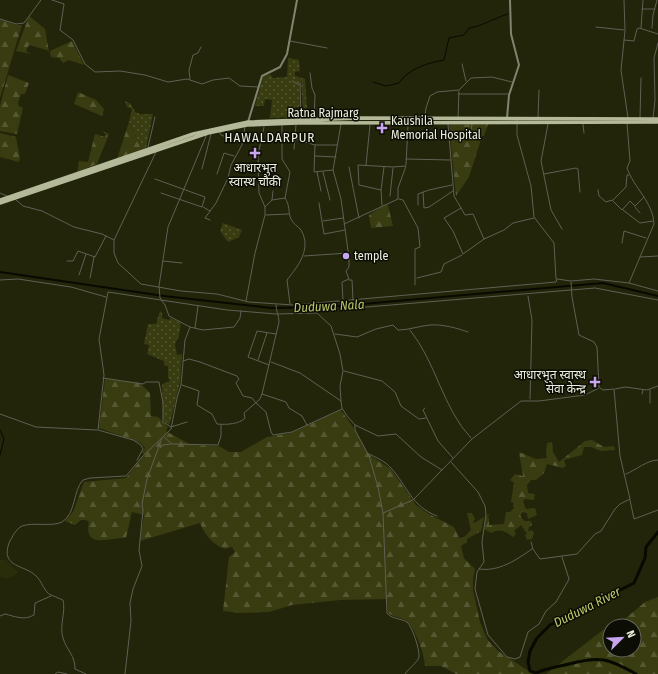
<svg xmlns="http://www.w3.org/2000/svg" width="658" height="674" viewBox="0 0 658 674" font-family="'Fira Sans Condensed','Noto Sans Devanagari',sans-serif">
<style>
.built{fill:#2a2d0a}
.grass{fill:url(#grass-dots)}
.forest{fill:url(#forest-firs)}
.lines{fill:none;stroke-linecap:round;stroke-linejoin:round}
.stream{stroke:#080a00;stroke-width:1}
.canal{stroke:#080a00;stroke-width:2}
.river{stroke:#080a00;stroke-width:3}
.street{stroke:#5f6154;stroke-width:1}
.secondary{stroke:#818470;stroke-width:2}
.highway{stroke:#b4b999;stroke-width:3.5}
.poi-dot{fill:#c8a6ef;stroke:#0c0d04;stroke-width:1.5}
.labels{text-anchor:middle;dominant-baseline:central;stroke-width:3;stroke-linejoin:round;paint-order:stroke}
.street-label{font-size:12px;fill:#ecefdf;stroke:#0c0d04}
.poi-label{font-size:12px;fill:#ecefdf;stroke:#0c0d04;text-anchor:start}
.neighbourhood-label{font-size:13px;letter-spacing:1px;fill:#ecefdf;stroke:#0c0d04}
.water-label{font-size:13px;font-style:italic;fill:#bec86a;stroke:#0c0d04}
</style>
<defs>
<pattern id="grass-dots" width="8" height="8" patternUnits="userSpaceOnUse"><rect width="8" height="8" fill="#383c10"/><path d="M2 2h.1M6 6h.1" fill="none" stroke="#555832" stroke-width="1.8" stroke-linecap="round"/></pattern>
<pattern id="forest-firs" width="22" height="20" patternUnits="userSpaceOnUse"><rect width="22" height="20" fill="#383c10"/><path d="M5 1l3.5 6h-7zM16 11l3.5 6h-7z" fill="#555832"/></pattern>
</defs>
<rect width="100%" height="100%" fill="#22250a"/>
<path class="built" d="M0 560H6L18 572 15 575 8 579 0 577Z"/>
<path class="grass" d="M288 58 299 60 300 71 295 72V76L305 79 307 109 303 110 301 81H299L300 106 292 109V117L270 118 272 100 265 99 264 106H255L263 77 270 74 273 78 287 77Z
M125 101 131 104 135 112 140 114H153L146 148 142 150 129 122 132 109 127 107Z
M223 223 242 230 239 237 228 242 220 231Z
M160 311 162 313V318L169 320 170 318 181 323 179 336 175 344 177 355 182 354 180 382 171 420 169 425 163 420 162 384 170 381 168 377V366L164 365V361L147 354 149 345 144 344 148 324H156Z"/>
<path class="forest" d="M29 16 45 29 49 52 47 50 29 45 26 51 31 54 16 51Z
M0 20C8 21 14 26 22 25L0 98Z
M72 41 84 65 69 60 63 63 59 58 51 57 50 51Z
M8 75 29 83 25 94H21L18 103 19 106 23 108 17 134 0 131V106Z
M78 92 96 100 104 109 102 116 74 104Z
M129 122 142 150 117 159Z
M488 124 484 136H482L469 177 456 196 449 125Z
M102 131 109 134 97 164 77 172 79 161 88 162 95 134 105 137 106 134Z
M0 133 16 137 20 158 19 162 0 157Z
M384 205H388L393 226 371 228 369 215Z
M105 379 140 383 150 393 151 416 158 417 168 427 166 431 191 445 219 446 229 452H241L267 437 291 433 341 410 353 427 368 454 391 469 416 505 429 514 454 527 459 538 464 537 471 530 467 513H472L475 519 473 522 474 523 484 517 481 531 467 539V542L461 546 464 558 475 569 473 579V590L480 622 487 639 498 651 533 674H456L441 666H425C425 656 414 624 405 620 400 617 393 617 388 613L387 599 340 600 292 605 269 612 240 613 223 611 229 557 235 552 232 547 225 549C213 545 204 534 200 523L140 541 144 515 132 512 126 538C111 537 83 550 89 522L86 520H81L75 525 65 521 73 512 84 482 126 478 144 455 142 452 145 448 141 443 99 428Z
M592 440 604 447 614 446 615 450 601 451 591 447H584L582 455 564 460 566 466 563 468 547 464 544 473 536 480H531L527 485 528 493 535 494 534 500 525 499 523 501 526 509 535 508 537 515 528 519 527 513 522 512 520 515 524 521H531L532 525 529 527 528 531 532 530 534 533 532 539 527 540 525 535 527 534 521 525 514 531 516 534 513 537C505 531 500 528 491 533L484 529 486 516 490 514H491L487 517 489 518V525L504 524 506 512H510L514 508 513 502H511L514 483 510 480 515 474 523 476 519 452 536 459 547 458 546 450 547 443 552 442 553 452 559 462 585 441Z
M658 597V674H546L603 630 610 627V650H634V626H612L620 623 645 602Z"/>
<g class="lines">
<path class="stream" d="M373 82 386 86 399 83C409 68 428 63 444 60L449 38 464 35 469 28C483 26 494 18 508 14
M0 430 4 439 0 455"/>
<path class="canal" d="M0 272 164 296 271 308 328 307 603 283 658 296"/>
<path class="river" d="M636 674C608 658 600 656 569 664 557 667 547 668 536 673L530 671 528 662 530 651 537 638 550 625 634 583 645 558 646 547 658 532"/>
<path class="street" d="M52 0 64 4 60 30 73 40 85 64 95 72 120 71 145 75 168 82 187 79 202 84 213 80 229 78 240 86 258 87
M624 0 625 31 621 70 628 118
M642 9H655
M0 19 16 24 24 23 41 0
M596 27 624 30
M641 28 643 0
M652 28 653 15 657 0
M624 40 634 41 637 29 639 28 658 34
M290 41 327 48
M462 64 466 81
M310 73 312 88 315 95 314 118
M190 79 189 70 193 55 198 53 201 47
M292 81 300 85
M300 82 301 118
M458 94H508
M425 116 426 108 430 96 437 92 459 90 471 78 492 77 512 82
M538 117 539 90
M458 118 459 91
M640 118 641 78
M653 118 655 100 654 58 658 43
M517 119V135L531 186 534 217 554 243 556 279
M627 123 630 161 627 168C634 188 653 202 654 224L629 283 658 291
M341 124 333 170 341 199 349 258V267L346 271 349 279 342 282 343 301
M448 124 454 196 465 215 473 214 484 239
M548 124 541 161 551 210 562 229
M583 124 584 133
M282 125V159L290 172 285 198C290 205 288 212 291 219 293 224 298 226 301 230 312 249 298 266 287 280L290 304
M219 131 221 135 242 143
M295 139 315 145H337
M460 139 471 132 472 124
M315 145 314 172 333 170
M148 147 155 117
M294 149 296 125
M156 152 114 240V253L118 263 141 284 181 291 217 294 249 302 293 305 556 282 557 279 571 281 594 279 629 283
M315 156 336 157
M406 159 450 160
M239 165 258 169
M366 165 370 125
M406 165 408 125
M349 167 359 218
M202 169 211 134
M317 172 321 191
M323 172 330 200
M217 174 224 153 234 156
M544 174 576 168 578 169 580 192
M155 179 205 197 202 207 161 193
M598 190 599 196 606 202 612 200 622 210 630 201 635 206 644 197
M423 192 424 208 429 207 453 191
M0 193 7 196
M390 196 393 168
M15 199 23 206 42 211 74 227 102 234 114 240
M399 199 403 200 418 228 420 247 415 249V285
M272 200 285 198
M613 200 626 187 627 175H629
M319 203 324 234 345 230
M382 205 381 190 384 167
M418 205V194L429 190 452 185
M203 207 210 211
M265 207 272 200 273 191
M635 207 640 213
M461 208 444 218 453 231 463 254 484 239 504 230 513 223 534 218
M623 210 640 223 653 221
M266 215 289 214
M210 220 205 218 216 203 228 178 231 165 243 143 245 126
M323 221 343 218
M344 224 398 199V188L406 166 393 167 358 165 359 185 381 190
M622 243 624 231 646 238
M304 256 348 253
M640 257 658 256
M67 261H73L78 251 95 257 106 236
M163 261 182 263
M79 275 86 254
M90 278 94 257
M417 278 441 272 444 264 462 255
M0 280 18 279 71 287 106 297
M349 280H352L353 300
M571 282 572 297 579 335 594 342 597 347 599 387
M528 296 532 320 530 399
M246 301 255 253 265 215V207L259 193 258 155 264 127
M355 308 595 288 658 300
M190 327 203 330 234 327 240 318 241 311
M195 328 198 306
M410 330C436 362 443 409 471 438
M335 334 357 337 376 329 393 325 398 330C409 330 419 326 430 325 442 324 457 328 468 332
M258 360 267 333
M183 361 189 359 200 362 237 376 239 379 236 383 243 396 252 398 256 403 266 412 271 432 273 435 292 432 342 409
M271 362 300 373 341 401
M269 365 248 357 257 331 276 334
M344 371 382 381 395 392 401 406 419 419 426 418
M103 378 143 384 146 382H159L163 403V422L171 427 187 422
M182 385 199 391 197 405 212 414 217 424C226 425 240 424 245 418L244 413 260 399 262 394 279 322C279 315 276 312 276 305
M615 389 625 387 647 390 658 386
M262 394 286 402 289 408 302 416 307 425
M642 394 643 390
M650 403V390
M425 408 423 410 438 441 453 458
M0 414 36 427 97 430
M355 425V430L369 456 378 487 383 513 387 613C391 619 400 618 407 622 412 626 420 650 419 657 417 663 409 668 405 674
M164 437 172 444 218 445 221 436V425
M160 448 163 445 171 444
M367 453C375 457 385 461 391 468 408 487 411 506 437 516
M137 460 143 449 141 445 133 440 98 430 104 375 99 339 108 292 227 310 276 314 317 313 331 326 340 354 343 371 340 386 341 401 342 408 347 416 355 425 378 436 396 434 421 457 442 470
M451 462 478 492 485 506 486 514 482 542 484 562 477 572 475 589 488 635 507 657 515 659 520 657 528 632 539 624 546 611 556 602 568 581 569 579 562 557
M626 474C636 470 647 460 658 460
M630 500 634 519 658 510
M383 513 413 500 472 439 521 401H539L585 395 599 388
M531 542 533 549 540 559 577 554 595 534 601 531 615 509 620 504 630 499 620 456 614 389 603 390 600 388
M479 569C499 572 516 560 532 549
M0 616 5 614C14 616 24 621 34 615L35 603 51 596
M55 674 58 672 67 674
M86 674 75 669C75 655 67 651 63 638 59 626 66 612 63 600 59 598 55 597 51 595 44 592 42 581 36 576 26 565 0 568 9 543 12 537 16 529 22 526 33 522 53 527 62 522 76 514 73 490 83 480L90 478 126 476 141 458 171 429 177 398 181 385 185 340 190 327 169 316 165 305 160 298 159 286 168 227 207 134
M125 674 131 621 130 603 133 589 142 566 139 550 143 510 142 504 147 479 162 438"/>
<path class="secondary" d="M507 118 509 95 519 65 511 34 510 0
M248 122 262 76 280 67 287 54 297 0"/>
<path class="highway" d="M0 200 193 134 248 122 361 118 658 119
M0 203 208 133 247 125 297 123 658 122"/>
</g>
<g class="poi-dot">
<path d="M380 122h4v4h4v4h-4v4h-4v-4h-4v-4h4z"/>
<path d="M253 147h4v4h4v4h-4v4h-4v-4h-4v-4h4z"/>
<circle cx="346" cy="256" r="4"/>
<path d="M593 376h4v4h4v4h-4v4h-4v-4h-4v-4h4z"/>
</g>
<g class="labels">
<g class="street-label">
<text x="323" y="113">Ratna Rajmarg</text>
</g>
<g class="poi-label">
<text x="391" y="121">Kaushila<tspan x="391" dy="14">Memorial Hospital</tspan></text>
<text x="255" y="168" text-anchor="middle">आधारभुत<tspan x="255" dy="14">स्वास्थ चौकी</tspan></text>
<text x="354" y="256">temple</text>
<text x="586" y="375" text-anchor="end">आधारभुत स्वास्थ<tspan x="586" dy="14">सेवा केन्द्र</tspan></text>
</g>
<g class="neighbourhood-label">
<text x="270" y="137">HAWALDARPUR</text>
</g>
<g class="water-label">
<text transform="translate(329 306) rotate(-3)">Duduwa Nala</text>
<text transform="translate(587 607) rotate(-27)">Duduwa River</text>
</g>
</g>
<g transform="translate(622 638) rotate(66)"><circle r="19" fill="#0c0d04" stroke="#66675c"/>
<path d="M0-3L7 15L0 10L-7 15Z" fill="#c8a6ef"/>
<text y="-6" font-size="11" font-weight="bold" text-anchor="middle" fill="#ecefdf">N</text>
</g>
</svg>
